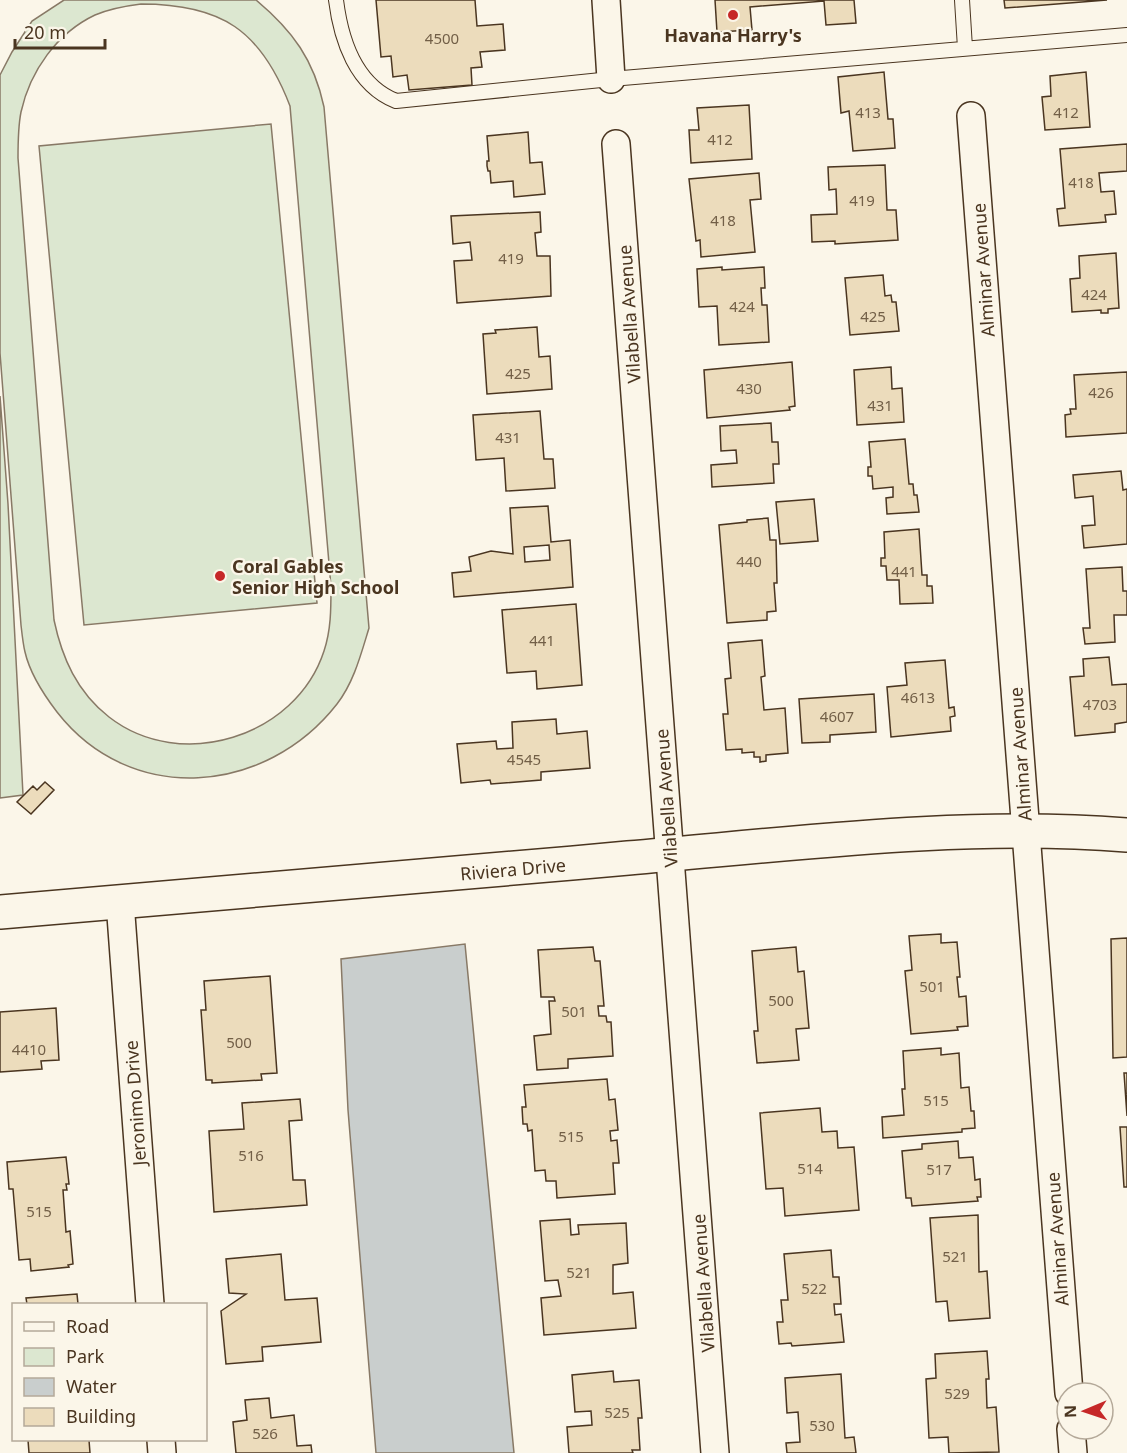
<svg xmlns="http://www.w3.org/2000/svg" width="1127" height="1453" viewBox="0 0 1127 1453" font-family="'Noto Sans',sans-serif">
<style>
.green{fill:#dce7d0;stroke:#887966;stroke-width:1.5;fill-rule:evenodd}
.water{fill:#c9cecd;stroke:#887966;stroke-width:1.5}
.building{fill:#ecdcbc;stroke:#4a3520;stroke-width:1.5;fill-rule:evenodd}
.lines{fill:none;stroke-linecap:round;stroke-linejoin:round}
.service-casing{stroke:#4a3520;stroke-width:16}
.minor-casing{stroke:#4a3520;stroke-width:30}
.tertiary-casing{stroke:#4a3520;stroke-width:36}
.service{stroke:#fbf6e9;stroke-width:14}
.minor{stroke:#fbf6e9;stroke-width:27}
.tertiary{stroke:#fbf6e9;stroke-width:33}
.poi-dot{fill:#c62828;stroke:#fbf6e9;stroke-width:2}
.labels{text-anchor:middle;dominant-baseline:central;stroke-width:4.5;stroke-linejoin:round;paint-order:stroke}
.number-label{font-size:15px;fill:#725f47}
.poi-label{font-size:18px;font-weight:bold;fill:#4a3520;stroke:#fbf6e9}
.street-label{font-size:18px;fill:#4a3520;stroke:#fbf6e9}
</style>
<rect width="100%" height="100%" fill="#fbf6e9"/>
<path class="green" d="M64 0H256C293 31 314 60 324 107L369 628C361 654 354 682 337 704 266 795 131 807 57 712 44 695 30 674 25 652 23 644 22 634 21 625L0 353V75L12 52 32 21ZM141 4C221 4 261 30 290 106L331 587C331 609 331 630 324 651 296 737 181 773 109 717 77 692 62 658 54 620L18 158C18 143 18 127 21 112 30 71 57 33 95 15 109 9 125 6 141 4Z
M271 124 317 603 84 625 39 146Z
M0 396 8 504 23 795 0 798Z"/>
<path class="water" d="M465 944 514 1453H376L348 1110 341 959Z"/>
<path class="building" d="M376 0H475L477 26 503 24 505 50 480 52 482 67 471 68 472 85 409 90 407 75 393 77 391 56 381 57Z
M715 0H854L856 23 826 25 824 1 750 7 752 30 717 32Z
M1004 0H1107L1005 8Z
M884 72 888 119H893L895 148 853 151 849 111 841 113 838 77Z
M1086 72 1090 127 1045 130 1042 97 1051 96 1050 76Z
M749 105 752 159 691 163 689 130H699L697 108Z
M528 132 530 163 542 162 545 194 514 197 513 181 491 183 490 171H488L487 166V161H489L487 136Z
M1127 144V171L1099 173 1101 192 1114 191 1116 214 1105 215 1106 222 1059 226 1057 209 1065 208 1060 149Z
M885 165 887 210H896L898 240 835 244V241L812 242 811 215 837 214 836 189 829 190 828 167Z
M759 173 761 199 750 200 755 252 701 257 700 240 696 241 689 179Z
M540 212 541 232 535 233 537 256H550L551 296 457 303 454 261 472 260 470 242 453 244 451 216Z
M1116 253 1119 308 1108 309V313H1101V310L1072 312 1070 279 1080 278 1079 256Z
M722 267V270L764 267 765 288H761L762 305H767L769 342 719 345 717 306 699 307 697 269Z
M883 275 885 296 891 295 892 302H896L899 331 850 335 845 278Z
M537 327 539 357 550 356 552 389 487 394 483 334 496 333 495 330Z
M792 362 795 406 789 407 790 410 707 418 704 370Z
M891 367 892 389 902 388 904 422 857 425 854 370Z
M1127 372V433L1066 437 1065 415 1071 414 1070 409H1076L1074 375Z
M540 411 544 459H553L555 488 506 491 504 458 476 460 473 415Z
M771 423 772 442H778L779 464H773L774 483 712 487 711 465 737 463 736 450 721 451 720 426Z
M905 439 909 484H913L914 495H917L919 512 887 514 886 498 893 497V487L873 489 872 476H868V467H871L869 442Z
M1121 471 1123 490 1127 489V544L1084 548 1082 526 1095 525 1093 496 1075 498 1073 475Z
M814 499 818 541 780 544 776 502Z
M548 506 551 542 570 540 573 587 454 597 452 573 471 571 469 557 491 551 513 554 510 508ZM549 545 550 560 525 562 524 547Z
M768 518 770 540H776L777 583H774L776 611 767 612V620L727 623 719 525 747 522V520Z
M919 529 922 575H927V586H932L933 603 900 604 899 580H887L886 566H881V558H885L884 532Z
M1122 567 1123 591H1127V615H1114L1115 642 1085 644 1083 628H1090L1086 569Z
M576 604 582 685 537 689 536 671 507 673 502 610Z
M762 640 765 676 761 677 764 710 785 708 788 753 766 755V761L760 762V757H754V752L742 753V749L726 750 723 714H728L725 679 731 678 728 643Z
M1109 657 1112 685 1127 684V722L1115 724V732L1075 736 1070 677 1084 676 1083 659Z
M945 660 949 708 954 707 955 716 950 717 951 731 891 737 887 687 907 685 905 663Z
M874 694 876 732 830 735V742L802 743 799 699Z
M556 719 557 734 587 731 590 768 541 772V780L491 784 490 780 461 783 457 744 496 741 497 749 513 748 512 722Z
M45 782 54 790 31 814 17 802 33 786 37 790Z
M941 934V943L957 942 960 977H957L959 997 966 996 968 1026 957 1027 958 1030 911 1034 905 971 912 970 909 936Z
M1127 938V1057L1113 1058 1111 939Z
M593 947 595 961H600L604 1006H598L599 1016H606L607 1022H611L613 1056 568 1059V1068L537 1070 534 1036 551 1034 549 1001H555L554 997H541L538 950Z
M796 947 798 972 804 971 809 1028 796 1029 799 1060 757 1063 754 1031H758L752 951Z
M270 976 277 1073 261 1074 262 1080 212 1083V1080H206L201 1010H206L204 981Z
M56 1008 59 1060 41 1061 42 1069 0 1072V1012Z
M941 1048V1055L959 1053 961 1088 969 1087 971 1111H974L975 1128 962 1129V1132L883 1138 882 1117 904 1115 902 1089H905L903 1051Z
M1124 1073H1127V1116Z
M607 1079 609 1100 615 1099 618 1130 610 1131 611 1141 617 1140 619 1163H613L615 1194 557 1198 556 1181H546L545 1170 535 1171 532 1130 528 1131 527 1124H523L522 1107H526L524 1085Z
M300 1099 302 1120 289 1121 293 1180H305L307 1205 214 1212 209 1131 244 1129 242 1103Z
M820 1108 822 1132 837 1131 838 1148 854 1147 859 1210 785 1216 783 1188 766 1189 760 1113Z
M1120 1127H1127V1187H1124Z
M958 1141 959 1158 973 1157 975 1180 980 1179 981 1197H977L978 1201 912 1206 911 1198H906L902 1151 922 1149V1144Z
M66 1157 69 1184H66L67 1190H63L66 1232 70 1231 73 1264 68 1265 69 1267 31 1271 30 1259 19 1260 13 1189H9L7 1162Z
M978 1215 979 1272 987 1271 990 1318 949 1321 947 1301 936 1302 930 1218Z
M570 1219 571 1235 579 1234 578 1225 626 1223 628 1263 613 1265V1294L633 1292 636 1328 544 1335 541 1298 561 1296 558 1280 545 1281 540 1221Z
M831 1250 833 1277H839L841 1304H834L835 1315 841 1314 844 1342 792 1346 791 1343 779 1344 777 1322H783L781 1300H788L784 1254Z
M281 1254 285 1300 317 1298 321 1342 262 1347 263 1361 226 1364 221 1311 246 1294 229 1293 226 1259Z
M77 1294 78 1304H27L26 1298Z
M987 1351 989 1379H986L987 1408 996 1407 999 1452 949 1453 948 1437 929 1438 926 1379 936 1378 935 1354Z
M613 1371 614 1382 639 1380 642 1418H638L640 1450H632L633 1453H569L567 1427 592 1425 591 1411 575 1412 572 1375Z
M841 1374 845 1438 854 1437 856 1453H787L786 1443 800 1442 798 1412 787 1413 785 1378Z
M269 1398 271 1418 294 1415 297 1446 311 1445 312 1453H236L233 1422 247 1420 245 1400Z
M28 1440H89L90 1453H29Z"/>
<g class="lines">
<defs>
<path id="service" d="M336 0C341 40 356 85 396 101L611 79 1127 35
M962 0 965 48"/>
<path id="minor" d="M606 0 611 79
M971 116 1069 1393
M616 144 715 1453
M120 902 150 1304
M1071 1429 1073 1453
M161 1440 162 1453"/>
<path id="tertiary" d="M0 912C210 895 419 877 628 858 793 844 961 822 1127 835"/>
</defs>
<use href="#service" class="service-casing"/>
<use href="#minor" class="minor-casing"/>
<use href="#tertiary" class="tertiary-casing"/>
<use href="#service" class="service"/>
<use href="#minor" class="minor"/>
<use href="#tertiary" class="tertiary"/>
</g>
<g class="poi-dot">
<circle cx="733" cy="15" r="6"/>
<circle cx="220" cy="576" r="6"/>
</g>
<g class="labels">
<g class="number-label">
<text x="442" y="38">4500</text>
<text x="868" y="112">413</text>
<text x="1066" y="112">412</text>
<text x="720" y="139">412</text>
<text x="1081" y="182">418</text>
<text x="862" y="200">419</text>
<text x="723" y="220">418</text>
<text x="511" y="258">419</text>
<text x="1094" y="294">424</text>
<text x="742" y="306">424</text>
<text x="873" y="316">425</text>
<text x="518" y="373">425</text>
<text x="749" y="388">430</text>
<text x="1101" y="392">426</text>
<text x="880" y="405">431</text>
<text x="508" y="437">431</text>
<text x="749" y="561">440</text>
<text x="904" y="571">441</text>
<text x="542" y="640">441</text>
<text x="918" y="697">4613</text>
<text x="1100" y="704">4703</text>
<text x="837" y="716">4607</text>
<text x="524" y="759">4545</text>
<text x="932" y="986">501</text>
<text x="781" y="1000">500</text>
<text x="574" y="1011">501</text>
<text x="239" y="1042">500</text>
<text x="29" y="1049">4410</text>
<text x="936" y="1100">515</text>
<text x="571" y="1136">515</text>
<text x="251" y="1155">516</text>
<text x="810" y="1168">514</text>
<text x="939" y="1169">517</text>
<text x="39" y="1211">515</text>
<text x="955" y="1256">521</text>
<text x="579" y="1272">521</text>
<text x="814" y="1288">522</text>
<text x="957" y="1393">529</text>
<text x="617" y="1412">525</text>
<text x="822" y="1425">530</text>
<text x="265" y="1433">526</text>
</g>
<g class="poi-label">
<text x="733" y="35">Havana Harry's</text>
<text x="232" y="566" text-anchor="start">Coral Gables<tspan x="232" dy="21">Senior High School</tspan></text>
</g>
<g class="street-label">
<text transform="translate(983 270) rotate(-94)">Alminar Avenue</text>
<text transform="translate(629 314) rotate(-94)">Vilabella Avenue</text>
<text transform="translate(1020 754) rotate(-94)">Alminar Avenue</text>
<text transform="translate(666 798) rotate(-94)">Vilabella Avenue</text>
<text transform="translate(513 869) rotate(-5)">Riviera Drive</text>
<text transform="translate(135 1103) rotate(-94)">Jeronimo Drive</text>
<text transform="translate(1057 1239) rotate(-94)">Alminar Avenue</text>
<text transform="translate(703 1283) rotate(-94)">Vilabella Avenue</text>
</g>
</g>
<rect x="12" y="1303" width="195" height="138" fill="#fbf6e9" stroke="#b4a999" stroke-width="1.5"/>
<rect x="24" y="1322" width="30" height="9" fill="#fbf6e9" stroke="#b4a999" stroke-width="1.5"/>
<text x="66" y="1333" font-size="18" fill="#4a3520">Road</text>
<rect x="24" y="1348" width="30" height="18" fill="#dce7d0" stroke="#b4a999" stroke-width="1.5"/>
<text x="66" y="1363" font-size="18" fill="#4a3520">Park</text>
<rect x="24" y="1378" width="30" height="18" fill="#c9cecd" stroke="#b4a999" stroke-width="1.5"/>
<text x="66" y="1393" font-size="18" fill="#4a3520">Water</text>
<rect x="24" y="1408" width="30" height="18" fill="#ecdcbc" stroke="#b4a999" stroke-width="1.5"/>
<text x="66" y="1423" font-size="18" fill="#4a3520">Building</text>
<g transform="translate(1085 1411) rotate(268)"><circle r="28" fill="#fbf6e9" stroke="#b4a999" stroke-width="1.5"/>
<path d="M0-4.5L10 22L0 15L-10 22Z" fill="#c62828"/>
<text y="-9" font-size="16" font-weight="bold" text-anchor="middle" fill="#4a3520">N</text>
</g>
<path d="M15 39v9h90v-9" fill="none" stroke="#4a3520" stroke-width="3"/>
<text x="24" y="39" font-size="18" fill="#4a3520" stroke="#fbf6e9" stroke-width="4.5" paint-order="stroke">20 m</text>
</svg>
